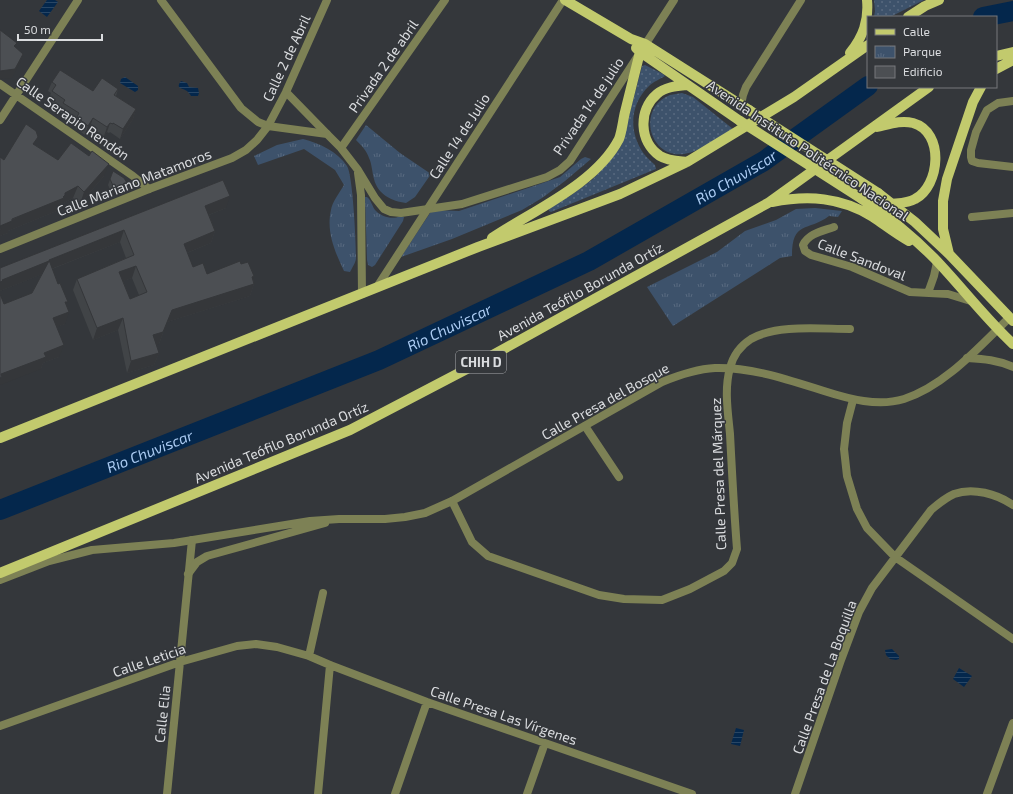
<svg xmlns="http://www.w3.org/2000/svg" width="1013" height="794" viewBox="0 0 1013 794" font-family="'Exo 2',sans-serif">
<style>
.grass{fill:url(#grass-dots)}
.park{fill:url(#park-tufts)}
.water{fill:url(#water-rules)}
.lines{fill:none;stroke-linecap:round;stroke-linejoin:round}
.river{stroke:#04274c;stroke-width:20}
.minor{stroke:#7d8155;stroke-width:8}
.tertiary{stroke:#7d8155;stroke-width:8}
.primary{stroke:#c2ca6d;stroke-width:10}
.primary-bridge{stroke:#c2ca6d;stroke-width:10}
.wall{fill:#414447;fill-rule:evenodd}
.shaded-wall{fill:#35373a}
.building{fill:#4c4f53;stroke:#35373a;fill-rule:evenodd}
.labels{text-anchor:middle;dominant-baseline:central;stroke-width:3;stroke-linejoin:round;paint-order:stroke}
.shield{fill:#34373b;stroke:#a8aaae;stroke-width:1}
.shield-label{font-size:13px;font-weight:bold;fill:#dadcdf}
.street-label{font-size:14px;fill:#dadcdf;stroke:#34373b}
.water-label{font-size:15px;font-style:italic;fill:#abcbf2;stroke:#34373b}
</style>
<defs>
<pattern id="grass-dots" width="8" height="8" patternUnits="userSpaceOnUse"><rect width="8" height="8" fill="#3d526b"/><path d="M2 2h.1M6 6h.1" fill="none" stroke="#586a80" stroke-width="1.8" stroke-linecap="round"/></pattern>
<pattern id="park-tufts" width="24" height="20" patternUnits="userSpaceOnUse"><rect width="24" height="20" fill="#3d526b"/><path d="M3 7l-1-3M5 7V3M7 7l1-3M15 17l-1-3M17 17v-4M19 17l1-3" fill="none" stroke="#586a80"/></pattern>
<pattern id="water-rules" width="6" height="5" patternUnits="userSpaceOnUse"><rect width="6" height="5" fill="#04274c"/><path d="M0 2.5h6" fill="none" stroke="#284665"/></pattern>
</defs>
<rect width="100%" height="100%" fill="#34373b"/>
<path class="grass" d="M874 0H924L890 17H874L875 11Z
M645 65 663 74 665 76C660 79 653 82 649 86 630 104 628 132 644 154 647 158 651 161 655 165L656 169 551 212 549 211V208L570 196 593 179 608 163 621 146 641 70 642 66Z
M682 93 693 97 733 129C719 137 702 151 684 154 649 159 636 108 670 95 674 94 678 94 682 93Z"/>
<path class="park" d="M366 125 400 153 431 174 415 197 406 203C392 201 378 195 374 179 372 172 372 164 369 158 367 151 361 145 356 140Z
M303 139C319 143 338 152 347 166 353 175 356 244 356 258 356 262 352 268 350 272L344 271C335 252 326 232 331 210 332 202 340 192 344 185L335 170 304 149 258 165 254 156 277 145Z
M585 157 591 159 565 181 542 198 522 210 452 239 401 257 432 210 459 211 534 186 560 177 581 159Z
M365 197H367C372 201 372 207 376 211 382 217 393 220 400 216L404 217 403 221 375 265 372 267 368 265 367 260Z
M815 208 842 211 838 217 829 216C808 232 792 220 792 256L780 258 673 326 647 287 717 252 745 231 776 220 796 209Z"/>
<path class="water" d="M47 0H55L58 2 47 17 39 11Z
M125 77 138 86V90L135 92 120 83 121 79Z
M181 81 187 83 189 87 198 88 199 93 198 96H191C190 94 188 92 187 91 182 88 175 89 181 81Z
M892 649 899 656V659L896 660 890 659 886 655 885 650Z
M959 668 972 676 964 687 953 679Z
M736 728 744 730 740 746 731 744Z"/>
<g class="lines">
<g class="river">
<path d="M983 17 1013 11"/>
<path id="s1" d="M0 510 379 360 589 261 764 161 868 86"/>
</g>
<path class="minor" d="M161 0 241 108 258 122 268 126 327 134 341 148 358 170 375 198 384 209 391 212 401 213 462 204 547 177 560 170 570 161 674 0
M0 84 133 176 149 189
M1013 101 998 103 987 110 976 132 971 150V157L972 161 978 163 1013 167
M741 105 743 95 746 87 801 0
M0 120 78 0
M341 148 445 0
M358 173 361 195 362 294
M972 217 1013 213
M834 227C823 231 809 233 803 245L805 251 811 255 852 267 910 292 948 294 974 302
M928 293 934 276 937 262
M967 358C984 359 998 360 1013 367
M853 400 847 423 844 449 847 476 857 509 867 528 895 557 1013 639
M585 426 619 477
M452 501 472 542 488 556 599 595 624 599 662 600 690 589 724 571 732 563 737 549C734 511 732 473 730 434 728 413 724 389 730 368 733 356 740 346 751 339 777 324 820 329 850 329
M309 656 323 593
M0 726 180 662 237 646 256 644 277 647 309 656 330 665 427 702 692 794
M167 794 192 540
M318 794 330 665
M395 794 427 702
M527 794 545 743
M795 794 841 660 859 612 872 588 931 510C938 504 945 498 954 494 973 487 997 494 1013 505
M987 794 1013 723"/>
<path class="tertiary" d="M286 92 327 134
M0 249 149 189 232 158 246 150 257 140 268 126 286 92 327 0
M377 287 563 0
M188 574 197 562 207 556 325 523
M0 580 49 561 92 550 174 543 310 521 339 519H385L405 517 425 513 452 501 662 382C679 375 696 369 715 368 752 367 789 380 824 391 849 399 878 407 904 399 945 386 980 346 1009 318"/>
<path class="primary" d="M565 0 631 39 645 44 749 110
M908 17 925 6 939 0
M636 48 640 52 740 121
M850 53C863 37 869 21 867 0
M996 56 1013 52
M996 69 1013 60
M687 85C676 86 665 87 657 94 638 110 639 142 660 156 668 161 678 161 687 162
M877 127C890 124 901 120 913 123 945 132 940 186 915 199 908 203 899 203 891 204
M878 193 915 222 949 254 1013 321
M862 199C888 216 912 236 934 258 961 286 984 317 1013 344
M772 202C808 195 841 197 873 217 885 225 896 234 909 241
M492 238C532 211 596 184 619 139 622 131 623 120 625 112 630 92 635 72 640 52
M949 254 943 229V201L947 179 973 102 981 87
M0 438 478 247 620 194 687 162 794 97 868 45
M0 573 350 430 482 361 768 203 929 87"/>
<path class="primary-bridge" d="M749 110 878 193
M740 121 862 199"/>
</g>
<path class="wall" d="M52 82 93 91 118 89 116 96 136 109 133 119 120 139 110 132 109 133 107 132 104 136 90 127 85 135 73 126 75 121 60 112 61 109 48 101 51 93 48 91Z
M35 145 58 160 104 176 80 204 73 198 62 204 59 210 8 231V233L0 236V157L4 160Z
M113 171 127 183 124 190 112 194 108 185Z
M223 180 226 208 209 215 215 231 211 243 187 253 193 267 207 274 241 264 253 279 254 284 250 296 167 322 159 344H156L159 353 154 365 127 373 118 330 93 340 73 290 77 279 126 258 120 242 52 269 66 305 65 324 56 327 59 357 43 363 41 369 4 304 32 293 42 274 0 291V268ZM132 278 139 295 130 299 123 281Z"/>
<path class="shaded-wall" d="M23 54 20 63 12 78 0 79V71Z
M136 109 133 119 120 139 123 129Z
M93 118 90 127 85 135 88 126Z
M110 123 107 132 104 136 107 127Z
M109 164 104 176 80 204 84 192Z
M127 183 124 190 112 194 114 188Z
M78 186 73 198 62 204 59 210 8 231V233L0 236V226Z
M230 196 226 208 201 218 205 206Z
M124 230 120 242 46 271 45 273 0 291V282L2 280 49 260Z
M215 231 211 243 179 256 184 244Z
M136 266 132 278 115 284 119 272Z
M254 276 251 285 254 284 250 296 167 322 159 344 149 347 153 335 172 310 252 277Z
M69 312 65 324 49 330 53 318Z
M123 318 118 330 93 340 97 328Z
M64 345 59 357 43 363 41 369 0 385V377L1 374 44 353Z
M159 353 154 365 127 373 131 361Z"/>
<path class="building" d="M0 30 17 43 14 46 23 54 15 69 0 71Z
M60 70 93 91 102 78 118 89 114 95 136 109 123 129 113 123V124L110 123 107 127 93 118 88 126 77 117 79 113 63 103 65 100 52 91 56 85 52 82Z
M26 124 36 131 38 137 33 144 58 160 71 143 89 156 92 151 109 164 84 192 78 186 65 193V195L63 197 64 198 12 219V221L0 226 1 230H0V157L4 160Z
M113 171 124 178 127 183 114 188 110 179Z
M223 180 230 196 205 206 215 231 184 244 193 267 203 263 207 274 240 261 241 264 248 262 254 276 252 277 254 284 172 310 163 332 153 335 159 353 131 361 123 318 97 328 77 279 134 255 124 230 49 260 58 284 60 283 68 302H65L69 312 53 318 64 345 44 353 46 357 1 374 2 377 0 378V294L4 304 32 293 49 261 2 280 3 281 0 282V268ZM136 266 147 292 130 299 119 272Z"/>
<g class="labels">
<rect class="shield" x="456" y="351" width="50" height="22" rx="3"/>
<g class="shield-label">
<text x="481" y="362">CHIH D</text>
</g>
<g class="street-label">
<text transform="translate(286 58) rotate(-65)">Calle 2 de Abril</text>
<text transform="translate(383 66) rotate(-55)">Privada 2 de abril</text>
<text transform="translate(588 106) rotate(-56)">Privada 14 de julio</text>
<text transform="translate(73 118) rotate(35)">Calle Serapio Rendón</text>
<text transform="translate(459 136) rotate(-57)">Calle 14 de Julio</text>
<text transform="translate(808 150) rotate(34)">Avenida Instituto Politécnico Nacional</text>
<text transform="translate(134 182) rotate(-21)">Calle Mariano Matamoros</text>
<text transform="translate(862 259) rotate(21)">Calle Sandoval</text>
<text transform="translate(580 291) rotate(-29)">Avenida Teófilo Borunda Ortíz</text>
<text transform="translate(605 401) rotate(-29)">Calle Presa del Bosque</text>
<text transform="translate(281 442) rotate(-23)">Avenida Teófilo Borunda Ortíz</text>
<text transform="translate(718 474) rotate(-92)">Calle Presa del Márquez</text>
<text transform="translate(149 660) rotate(-19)">Calle Leticia</text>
<text transform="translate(824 677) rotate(-70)">Calle Presa de La Boquilla</text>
<text transform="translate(162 714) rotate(-84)">Calle Elia</text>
<text transform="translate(504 715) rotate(19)">Calle Presa Las Vírgenes</text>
</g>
<g class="water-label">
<text stroke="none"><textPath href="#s1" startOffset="809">Rio Chuviscar</textPath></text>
<text stroke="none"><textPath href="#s1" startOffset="485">Rio Chuviscar</textPath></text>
<text stroke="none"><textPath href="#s1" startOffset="161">Rio Chuviscar</textPath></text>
</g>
</g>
<rect x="867" y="16" width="130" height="72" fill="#34373b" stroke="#76797d"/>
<rect x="875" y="29" width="20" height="6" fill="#c2ca6d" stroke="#76797d"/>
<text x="903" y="36" font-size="12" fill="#dadcdf">Calle</text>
<rect x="875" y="46" width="20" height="12" fill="url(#park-tufts)" stroke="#76797d"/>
<text x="903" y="56" font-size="12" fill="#dadcdf">Parque</text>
<rect x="875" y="66" width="20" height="12" fill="#4c4f53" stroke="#76797d"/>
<text x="903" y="76" font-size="12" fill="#dadcdf">Edificio</text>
<path d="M18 34v6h84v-6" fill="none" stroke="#dadcdf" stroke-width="2"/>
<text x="24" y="34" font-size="12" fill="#dadcdf" stroke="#34373b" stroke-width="3" paint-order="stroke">50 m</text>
</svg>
